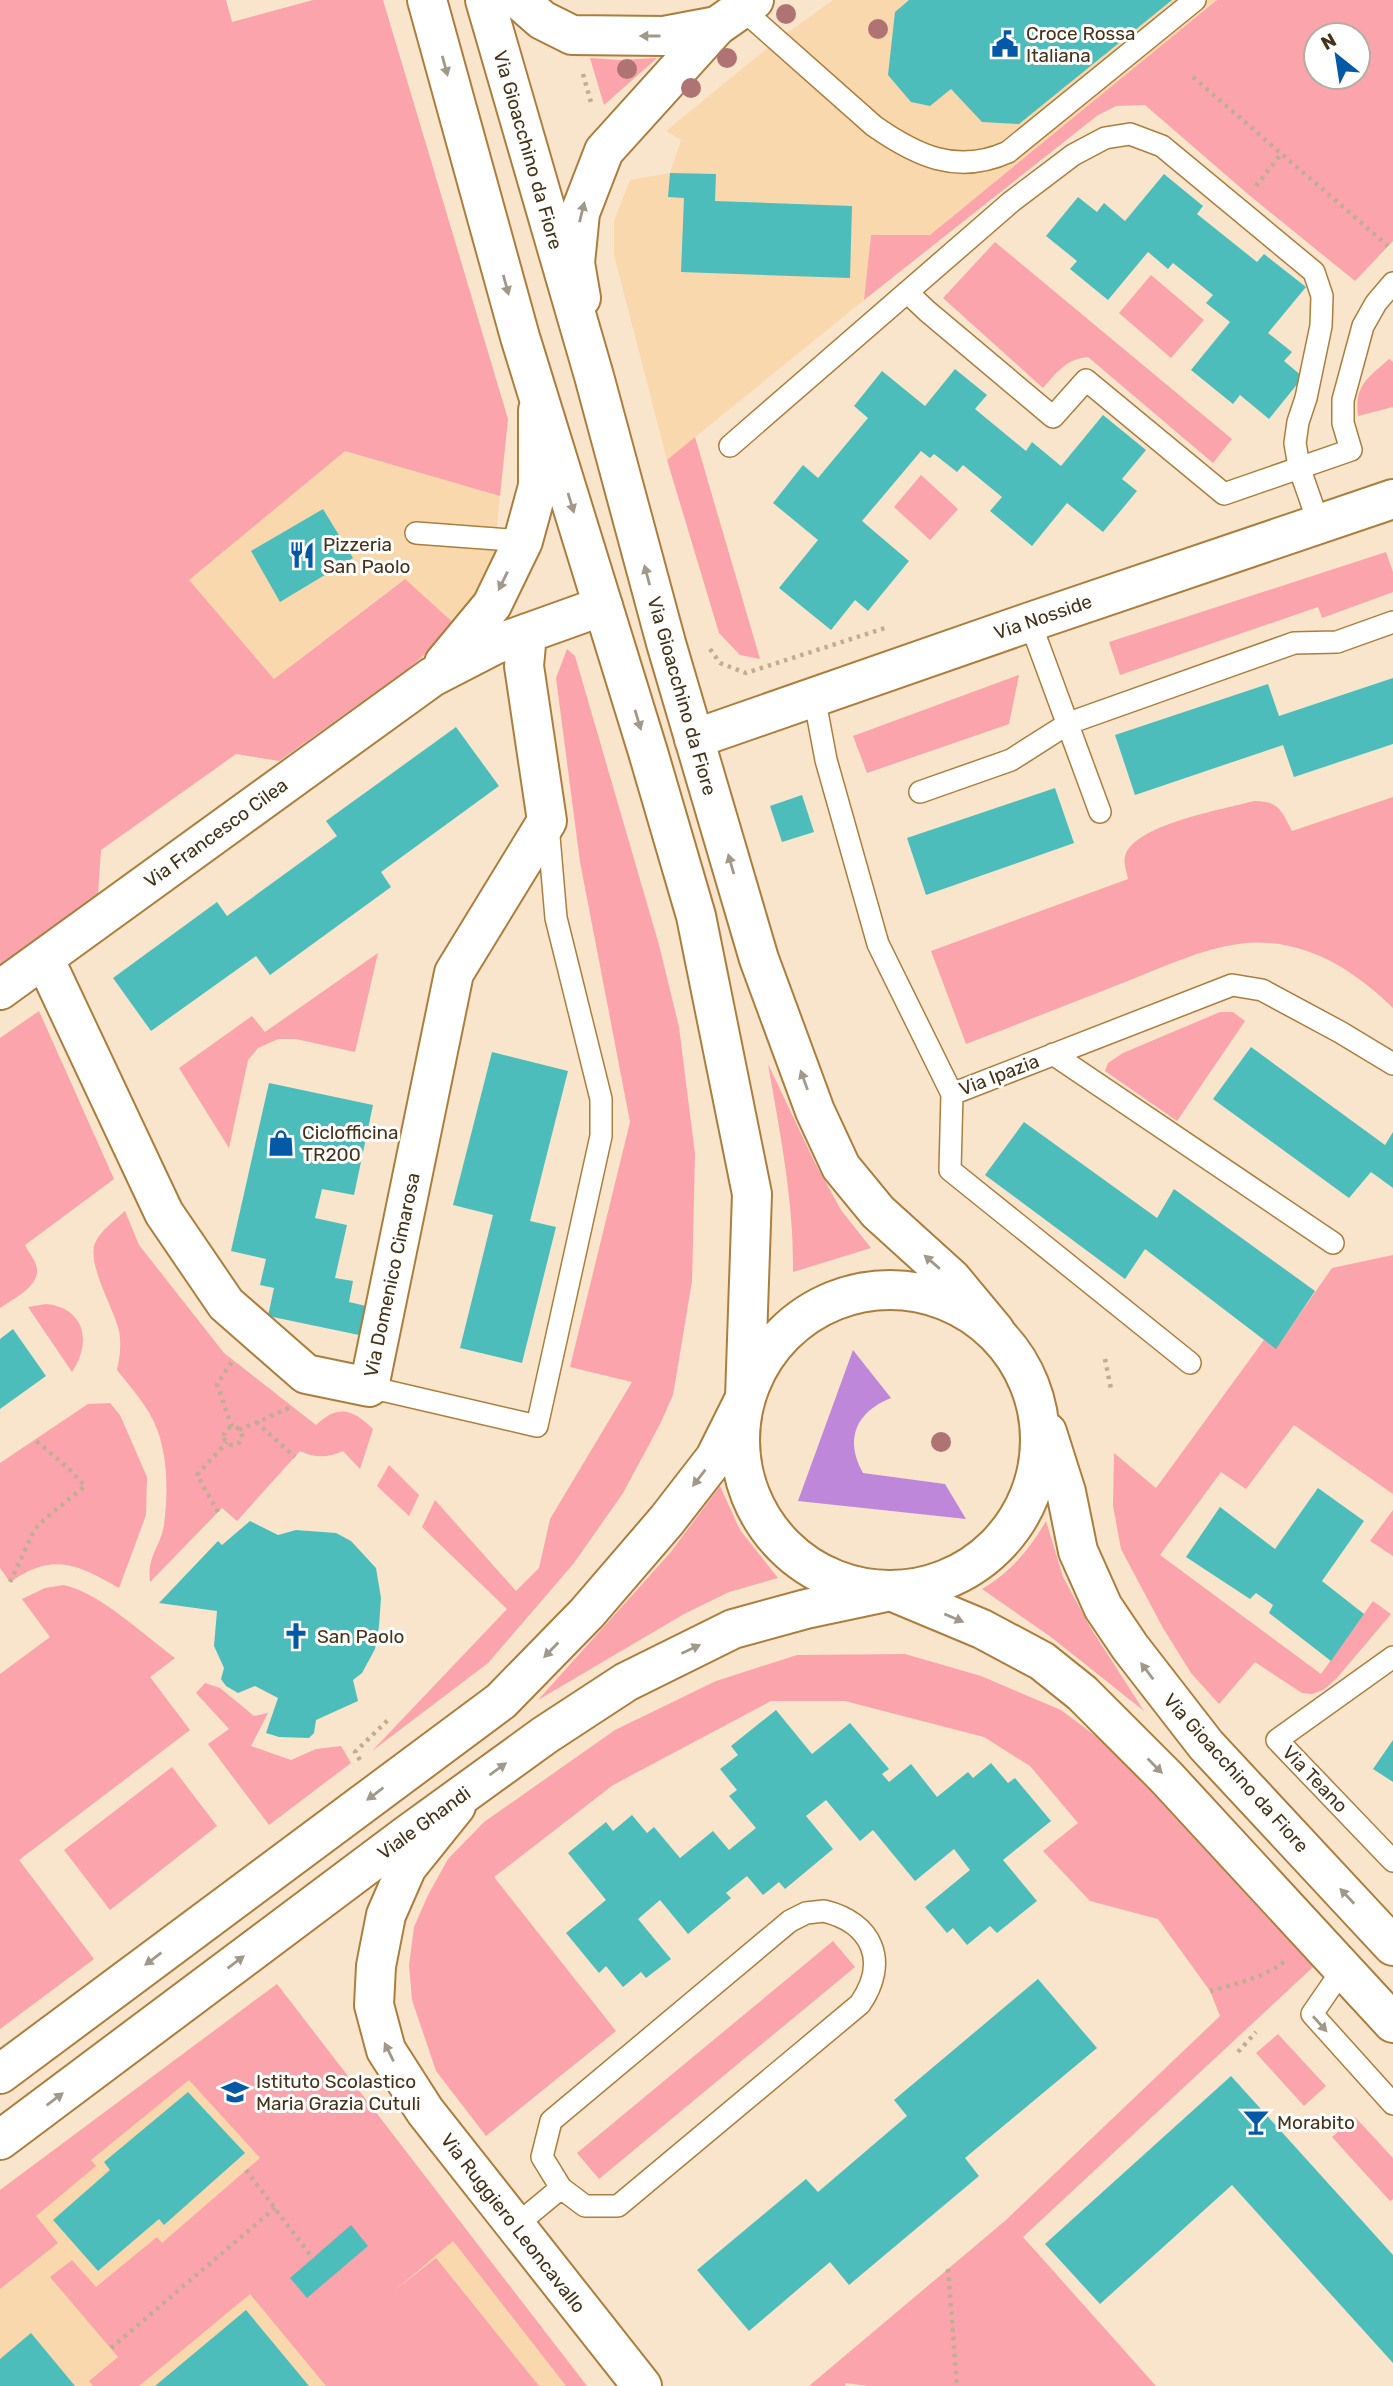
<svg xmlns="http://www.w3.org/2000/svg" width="1393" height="2386" viewBox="0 0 1393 2386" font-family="Rubik,sans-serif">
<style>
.built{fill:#f9d8ae}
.green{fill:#fba4ac;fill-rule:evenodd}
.water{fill:#be87da}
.building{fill:#4dbdbb}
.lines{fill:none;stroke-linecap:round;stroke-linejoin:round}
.lane-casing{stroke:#ac7e3d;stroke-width:24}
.street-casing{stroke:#ac7e3d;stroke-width:42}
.secondary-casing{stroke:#ac7e3d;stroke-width:42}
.path{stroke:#c1ad93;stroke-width:4.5;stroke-dasharray:3.5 5;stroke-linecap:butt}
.lane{stroke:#fff;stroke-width:21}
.street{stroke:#fff;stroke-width:38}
.secondary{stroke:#fff;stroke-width:38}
.tree{fill:#b07373}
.oneway{fill:#a2988a}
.labels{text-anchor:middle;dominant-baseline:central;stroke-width:6;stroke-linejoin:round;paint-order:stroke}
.poi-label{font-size:19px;fill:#463216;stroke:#fff;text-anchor:start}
.street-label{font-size:19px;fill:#463216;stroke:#fff}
</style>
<rect width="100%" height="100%" fill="#f9e5cb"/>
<path class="built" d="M833 0H1217L930 235H871L864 300 667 460 614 255V221L630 180 670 173 681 140 666 131 777 40Z
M88 447 345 451 500 496 493 567 457 626 404 579 274 679 188 580Z
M263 1994 453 2241 566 2386H0V2190Z"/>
<path class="green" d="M0 0H226L232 22 313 0H383L508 419 500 496 345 451 189 580 274 679 405 579 457 626 407 670 279 761 236 754 101 850 98 894 0 966Z
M1217 0H1393V241L1355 281 1249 195 1145 105 1116 106 1098 115 864 300 871 235H930ZM1316 35H1358V77H1316Z
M590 58 620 60 657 58 604 105Z
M995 242 1232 439 1213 463 1088 357C1066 359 1057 372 1043 388L943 298Z
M1151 275 1204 320 1171 358 1119 313Z
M1389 359 1393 362V407L1358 416C1354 385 1368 378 1389 359Z
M695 437 760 659 740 655 719 633 667 460Z
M921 475 958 509 930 540 894 507Z
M1386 552 1393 572V592L1322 618 1318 607 1120 675 1109 642Z
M567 649 575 656 659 945 679 1027 695 1154 692 1281 673 1395 660 1424 623 1493 574 1563 488 1663 372 1751 507 1609 422 1527 435 1500 516 1591 539 1568 550 1519 632 1382 570 1367 630 1122 580 862 556 678Z
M1019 675 1009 724 867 773 853 736Z
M1393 797V1008C1358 974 1318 947 1269 943 1221 938 1164 967 1120 984 1069 1004 1018 1024 966 1044L931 951 1128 879C1127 872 1123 864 1125 857 1131 825 1225 809 1254 801 1279 801 1281 810 1292 831Z
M378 953 355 1052 296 1039H278L258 1048 248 1060 229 1148 179 1068 252 1016 265 1032Z
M39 1011 114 1179 25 1245C28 1252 37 1262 37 1269 39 1287 12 1299 0 1308V1038Z
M1220 1012H1233L1245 1021 1177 1121 1105 1071 1108 1063 1123 1053Z
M768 1064 814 1161 841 1210 871 1248 793 1272C794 1202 780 1133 768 1064Z
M125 1211 139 1245 224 1353 316 1425C338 1404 353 1409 373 1429L360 1469 343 1451C328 1458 314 1458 300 1451L237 1521 222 1508 150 1582C147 1555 160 1548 164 1525 168 1493 168 1459 157 1429 149 1407 131 1388 117 1370 120 1356 122 1341 118 1327 112 1306 87 1263 95 1243 101 1230 114 1221 125 1211Z
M1393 1255V1494L1294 1425 1246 1489 1221 1472 1160 1555 1321 1674 1373 1601 1391 1614 1336 1679 1323 1690 1312 1694 1302 1693 1255 1662 1219 1704 1191 1673 1163 1628 1121 1549 1113 1506 1114 1453 1156 1488 1264 1340 1276 1348 1332 1268Z
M46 1304C85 1308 92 1342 72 1372L28 1307Z
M110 1403 120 1415 147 1477 146 1515 119 1588C77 1564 53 1552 10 1582L0 1568V1463L88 1404Z
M389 1465 419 1495 409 1516 377 1486Z
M720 1486 740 1530 778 1578 729 1592 684 1614 538 1700 670 1553Z
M1393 1510V1556L1370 1541Z
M1046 1521 1063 1577 1090 1627 1144 1711 1051 1637 982 1589C1011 1572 1029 1550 1046 1521Z
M64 1585C100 1593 144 1635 175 1658L150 1677 190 1730 19 1860 94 1959 0 2029V1674L50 1637 22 1599 45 1588Z
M905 1654 981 1676 1061 1710 1110 1747 1313 1967 1023 2237 1156 2386H868L846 2383 845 2386H809L1006 2220 1220 2016 1210 1991 1158 1919 1090 1901 1043 1851 1078 1823 1030 1766 984 1737 845 1701H771L613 1785 494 1877 616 2031 486 2136 436 2071 412 2000 409 1965 414 1927 428 1895 448 1859 484 1822 615 1730 716 1681 797 1655Z
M205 1683 220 1688 254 1716 268 1713 251 1746 291 1760 316 1749 341 1746 351 1763 269 1825 208 1744 229 1729 196 1693Z
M172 1767 217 1826 110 1910 64 1850Z
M833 1941 855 1967 599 2179 577 2153Z
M277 1984 587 2386H566L453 2241 394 2291 436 2258 539 2386H326L250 2294 139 2386H93L89 2381 118 2357 50 2277 72 2260 96 2287 157 2237 162 2243 260 2158 189 2080 91 2160 96 2166 36 2216 58 2243 0 2289V2190Z
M1278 2034 1326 2086 1304 2106 1256 2053Z
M1355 2117 1393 2158V2199L1390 2201 1332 2137Z"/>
<path class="water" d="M853 1350 891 1398C856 1412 844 1439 863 1473L945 1484 966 1519 798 1501Z"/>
<path class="building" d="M909 0H1172L1019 124 982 122 951 89 930 106 911 102 888 75 895 12Z
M670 173 716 174 715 201 852 206 850 278 681 272 684 198 668 197Z
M1164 174 1203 206 1197 214 1257 262 1264 254 1306 287 1268 333 1292 352 1284 361 1303 377 1269 419 1240 395 1233 404 1191 370 1230 322 1206 303 1213 295 1173 263 1168 269 1148 252 1108 300 1070 269 1077 261 1046 236 1078 197 1097 212 1104 203 1125 221Z
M955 369 987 395 975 409 1026 451 1032 442 1061 466 1103 415 1146 450 1122 479 1137 491 1103 532 1067 503 1032 546 990 511 1002 497 963 465 957 472 934 454 930 458 921 451 862 521 909 561 868 611 855 600 831 630 779 588 818 540 773 503 803 465 818 478 868 418 854 406 882 371 925 406Z
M323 509 353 558 280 602 251 551Z
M1393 678V744L1294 777 1283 745 1135 795 1115 735 1268 684 1279 716Z
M456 727 499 786 381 872 391 887 270 975 256 956 151 1031 113 978 217 902 227 916 337 836 326 821Z
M1055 788 1074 843 926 895 907 838Z
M802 795 814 832 782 842 770 806Z
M1251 1047 1385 1145 1393 1132V1188L1371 1172 1349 1198 1213 1099Z
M492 1052 568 1071 530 1221 556 1227 522 1363 460 1348 493 1215 453 1205Z
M269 1083 373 1105 354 1195 322 1189 315 1218 347 1225 335 1278 353 1281 349 1302 366 1306 359 1335 268 1316 274 1288 260 1285 266 1259 231 1251Z
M1024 1122 1157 1218 1174 1189 1315 1291 1276 1349 1145 1249 1125 1279 985 1175Z
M13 1329 46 1376 0 1409V1339Z
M1318 1488 1364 1521 1322 1581 1364 1614 1331 1661 1269 1613 1273 1605 1256 1593 1250 1599 1186 1557 1220 1507 1275 1549Z
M250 1521 278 1535 296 1530 336 1533 351 1541 376 1568 381 1598 379 1626 375 1649 362 1673 353 1680 358 1701 316 1720 314 1733 309 1738 279 1737 266 1733 278 1698 255 1686 238 1693 226 1686 221 1679 224 1668 214 1646 217 1611 159 1603 218 1541 222 1545Z
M776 1710 812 1754 850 1723 889 1769 882 1774 889 1782 911 1764 937 1797 968 1772 973 1778 991 1763 1008 1783 1015 1778 1051 1821 1003 1860 1037 1901 997 1933 990 1926 967 1945 953 1928 947 1933 925 1907 970 1870 954 1849 915 1881 873 1830 860 1841 826 1800 806 1816 833 1849 785 1889 779 1882 763 1895 747 1876 726 1893 731 1898 688 1934 660 1900 638 1919 671 1959 646 1978 641 1972 623 1987 606 1966 599 1973 566 1933 606 1900 568 1853 606 1822 613 1831 632 1815 647 1833 654 1827 680 1858 713 1831 729 1850 756 1828 729 1796 737 1790 720 1769 738 1755 731 1746Z
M1393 1740V1782L1373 1769Z
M1038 1979 1097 2048 965 2158 979 2176 849 2285 830 2262 749 2331 697 2270 806 2179 818 2192 907 2116 894 2100Z
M1231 2076 1393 2255V2363L1232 2185 1100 2304 1045 2244Z
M188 2092 245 2153 164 2225 159 2219 98 2271 53 2220 110 2170 104 2162Z
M351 2225 368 2246 307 2298 290 2278Z
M246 2310 309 2386H155Z
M31 2333 75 2386H0V2359Z"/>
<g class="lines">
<defs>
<path id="lane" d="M742 9 874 126C917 156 957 175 1008 152L1195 0
M907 292 927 311 1053 417 1086 380 1224 494 1351 450 1343 423V400L1363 326 1376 303 1393 283
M730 446 1011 202 1073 155 1105 138 1130 134 1162 146 1314 272 1322 296 1321 326 1306 398 1298 422 1295 443 1299 467 1319 524
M416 533 523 541
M1030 622 1100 812
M814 696 826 760 878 944 952 1094 950 1170 1190 1363
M920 792 1011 760 1069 723 1294 643 1337 642 1393 622
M1053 1054 1333 1243
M952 1094 1232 985 1262 990 1340 1032 1393 1064
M369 1387 537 1426 601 1136V1099L556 918 548 825
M1393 1657 1277 1740 1393 1861
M824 1911C873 1923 889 1962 860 2004L618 2206H585L561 2188 542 2157 551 2121 790 1921 806 1913Z
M1343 1969 1312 2014 1393 2104
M515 2226 561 2188"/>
<path id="street" d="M519 0 542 20 572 35 664 36 717 26
M581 298 575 263 580 213 604 151 717 26 754 0
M444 663 492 605 523 541 538 486V410
M694 739 1030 622 1393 499
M44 958 164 1213 226 1304 306 1374 369 1387 454 973 547 821 524 666 527 633
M0 990 432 677 494 645 603 606
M456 1806 407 1867 386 1915 376 1966 374 2005 386 2050 425 2111 642 2386"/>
<path id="secondary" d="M485 0 594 376 666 643 759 959 815 1111 841 1167 878 1212 951 1278 995 1331
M740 1440a150 150 0 1 1 300 0a150 150 0 1 1-300 0Z
M1047 1432 1066 1492 1078 1551 1103 1607 1130 1647 1206 1745 1393 1946
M0 2074 501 1701 587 1613 667 1520 715 1458 745 1398 752 1194 696 916 648 752 520 337 427 0
M0 2140 407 1835 545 1735 626 1682 733 1629 806 1609 891 1591 982 1629 1042 1661 1082 1693 1166 1777 1393 2023"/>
</defs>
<use href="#lane" class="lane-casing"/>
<use href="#street" class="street-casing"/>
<use href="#secondary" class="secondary-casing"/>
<path class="path" d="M583 74 592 106
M1193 77 1388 246
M1256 186 1281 154
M710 649 720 663 746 673 885 628
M1105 1359 1111 1389
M256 1422 295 1457
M232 1427 217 1384 233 1360
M224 1436a9 9 0 1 1 18 0a9 9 0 1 1-18 0Z
M239 1430 289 1408
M218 1512 197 1475 227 1442
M10 1582 35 1529 47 1517 85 1486 68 1468 34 1439
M360 1760 355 1752 389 1719
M1210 1991C1235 1984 1263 1978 1284 1962
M1238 2052 1256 2032
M1310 2128 1329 2112
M246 2170 313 2259
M948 2269 957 2385
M111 2348 275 2208"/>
<use href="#lane" class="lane"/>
<use href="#street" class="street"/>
<use href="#secondary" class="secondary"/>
</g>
<g class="tree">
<circle cx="786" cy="14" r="10"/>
<circle cx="878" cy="29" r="10"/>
<circle cx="727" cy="58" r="10"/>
<circle cx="627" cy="69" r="10"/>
<circle cx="691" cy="88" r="10"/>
<circle cx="941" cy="1442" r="10"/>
</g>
<defs><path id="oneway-solid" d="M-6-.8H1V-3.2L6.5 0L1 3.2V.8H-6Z" transform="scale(1.75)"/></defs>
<g class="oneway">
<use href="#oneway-solid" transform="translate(650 36) rotate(-180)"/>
<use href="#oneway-solid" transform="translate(445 66) rotate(75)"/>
<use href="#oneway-solid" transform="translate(582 212) rotate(-76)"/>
<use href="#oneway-solid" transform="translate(506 285) rotate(75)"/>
<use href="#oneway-solid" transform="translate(571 503) rotate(73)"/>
<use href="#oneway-solid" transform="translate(647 575) rotate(-105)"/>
<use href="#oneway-solid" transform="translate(503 581) rotate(116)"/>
<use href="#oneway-solid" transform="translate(638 720) rotate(73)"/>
<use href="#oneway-solid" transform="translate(731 864) rotate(-106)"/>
<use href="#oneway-solid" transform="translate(804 1080) rotate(-110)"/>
<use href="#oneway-solid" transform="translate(932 1262) rotate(-139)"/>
<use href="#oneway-solid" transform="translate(699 1478) rotate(128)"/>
<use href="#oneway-solid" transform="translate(954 1618) rotate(23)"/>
<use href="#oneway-solid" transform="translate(691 1649) rotate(-25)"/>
<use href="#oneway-solid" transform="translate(551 1650) rotate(134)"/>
<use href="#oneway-solid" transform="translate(1147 1671) rotate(-127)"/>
<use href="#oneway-solid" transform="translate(1155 1766) rotate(45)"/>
<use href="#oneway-solid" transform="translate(498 1769) rotate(-36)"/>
<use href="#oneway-solid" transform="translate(375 1794) rotate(143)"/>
<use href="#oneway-solid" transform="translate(1347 1896) rotate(-133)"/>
<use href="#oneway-solid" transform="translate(153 1959) rotate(143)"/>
<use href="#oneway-solid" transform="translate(236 1962) rotate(-37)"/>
<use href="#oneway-solid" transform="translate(1320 2024) rotate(48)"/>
<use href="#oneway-solid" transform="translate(389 2052) rotate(-116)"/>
<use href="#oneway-solid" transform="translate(55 2099) rotate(-37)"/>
</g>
<defs>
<symbol id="civic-bare" viewBox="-9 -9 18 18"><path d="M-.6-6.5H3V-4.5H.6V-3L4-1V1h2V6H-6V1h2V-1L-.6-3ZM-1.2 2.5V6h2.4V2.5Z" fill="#0459a7" stroke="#fff" stroke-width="2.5" paint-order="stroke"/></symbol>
<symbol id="restaurant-bare" viewBox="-9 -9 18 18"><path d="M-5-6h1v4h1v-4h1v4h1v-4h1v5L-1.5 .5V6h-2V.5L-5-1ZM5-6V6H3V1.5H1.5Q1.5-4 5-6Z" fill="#0459a7" stroke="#fff" stroke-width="2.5" paint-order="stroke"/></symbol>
<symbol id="shop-bare" viewBox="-9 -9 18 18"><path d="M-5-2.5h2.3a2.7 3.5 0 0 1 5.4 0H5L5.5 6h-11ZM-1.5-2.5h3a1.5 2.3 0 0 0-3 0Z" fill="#0459a7" stroke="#fff" stroke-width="2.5" paint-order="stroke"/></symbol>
<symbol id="church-bare" viewBox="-9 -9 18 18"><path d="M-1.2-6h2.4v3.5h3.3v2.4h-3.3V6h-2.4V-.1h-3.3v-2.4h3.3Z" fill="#0459a7" stroke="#fff" stroke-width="2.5" paint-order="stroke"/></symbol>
<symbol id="school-bare" viewBox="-9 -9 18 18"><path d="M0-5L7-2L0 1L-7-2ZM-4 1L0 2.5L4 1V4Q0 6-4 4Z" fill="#0459a7" stroke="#fff" stroke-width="2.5" paint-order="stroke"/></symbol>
<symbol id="bar-bare" viewBox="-9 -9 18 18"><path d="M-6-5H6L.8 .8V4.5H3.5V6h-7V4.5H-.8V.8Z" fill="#0459a7" stroke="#fff" stroke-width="2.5" paint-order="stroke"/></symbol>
</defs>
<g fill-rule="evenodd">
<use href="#civic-bare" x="986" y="25" width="38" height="38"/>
<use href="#restaurant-bare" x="283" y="536" width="38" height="38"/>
<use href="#shop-bare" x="262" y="1124" width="38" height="38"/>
<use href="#church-bare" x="277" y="1617" width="38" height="38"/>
<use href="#school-bare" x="216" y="2073" width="38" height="38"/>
<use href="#bar-bare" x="1237" y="2103" width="38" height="38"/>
</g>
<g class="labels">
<g class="poi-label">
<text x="1026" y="33">Croce Rossa<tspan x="1026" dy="22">Italiana</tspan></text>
<text x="323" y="544">Pizzeria<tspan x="323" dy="22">San Paolo</tspan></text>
<text x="302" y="1132">Ciclofficina<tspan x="302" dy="22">TR200</tspan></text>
<text x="317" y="1636">San Paolo</text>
<text x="256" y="2081">Istituto Scolastico<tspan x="256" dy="22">Maria Grazia Cutuli</tspan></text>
<text x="1277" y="2122">Morabito</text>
</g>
<g class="street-label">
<text transform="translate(528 150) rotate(74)">Via Gioacchino da Fiore</text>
<text transform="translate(1043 617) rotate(-19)">Via Nosside</text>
<text transform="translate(682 696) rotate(74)">Via Gioacchino da Fiore</text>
<text transform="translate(216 833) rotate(-36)">Via Francesco Cilea</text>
<text transform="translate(999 1075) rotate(-21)">Via Ipazia</text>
<text transform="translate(392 1275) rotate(-78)">Via Domenico Cimarosa</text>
<text transform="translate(1236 1773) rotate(48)">Via Gioacchino da Fiore</text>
<text transform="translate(1315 1779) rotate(46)">Via Teano</text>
<text transform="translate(424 1823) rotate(-36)">Viale Ghandi</text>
<text transform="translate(513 2223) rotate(52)">Via Ruggiero Leoncavallo</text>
</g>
</g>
<g transform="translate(1337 56) rotate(330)"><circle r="33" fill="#ffffff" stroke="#b5ada2" stroke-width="2"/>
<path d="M0-5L12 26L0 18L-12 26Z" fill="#0459a7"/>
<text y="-10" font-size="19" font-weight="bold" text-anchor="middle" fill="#463216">N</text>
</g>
</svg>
